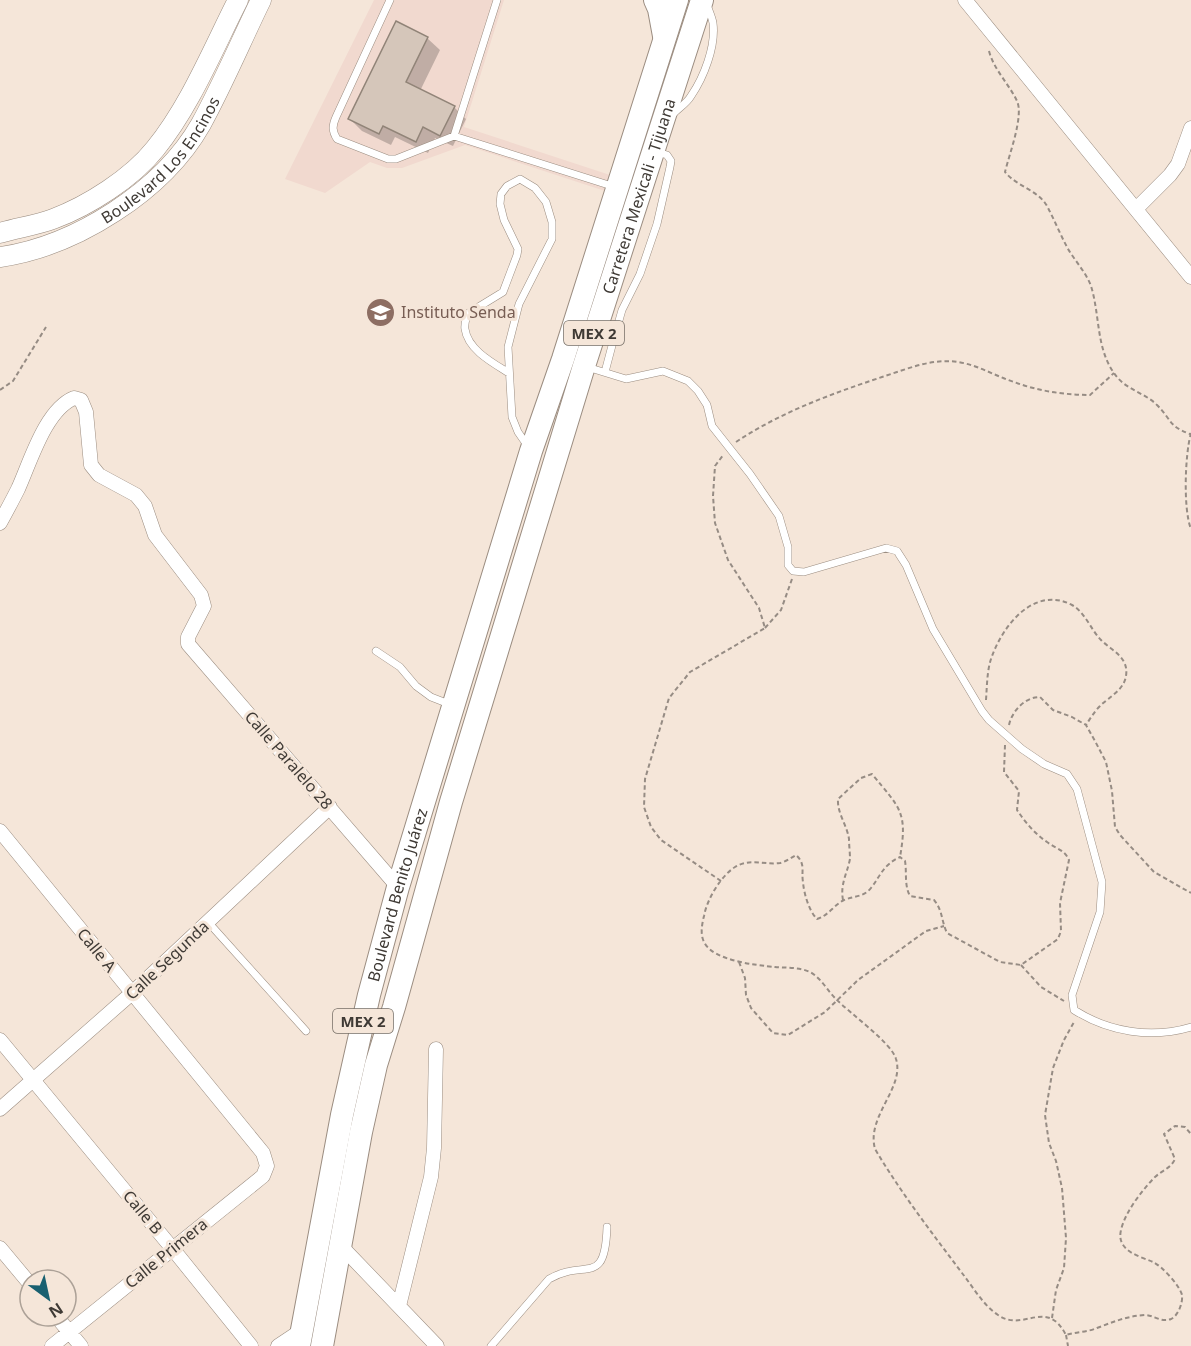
<svg xmlns="http://www.w3.org/2000/svg" width="1191" height="1346" viewBox="0 0 1191 1346" font-family="'Noto Sans',sans-serif">
<style>
.medical{fill:#f1d9cf}
.shadow{fill:#0003}
.building{fill:#d5c6ba;stroke:#918478;stroke-width:1.5}
.lines{fill:none;stroke-linecap:round;stroke-linejoin:round}
.lane-casing{stroke:#9b8d81;stroke-width:8}
.street-casing{stroke:#9b8d81;stroke-width:15}
.secondary-casing{stroke:#9b8d81;stroke-width:21}
.primary-casing{stroke:#9b8d81;stroke-width:24}
.path{stroke:#968c84;stroke-width:2;stroke-dasharray:4.5 3;stroke-linecap:butt}
.lane{stroke:#fff;stroke-width:7}
.street{stroke:#fff;stroke-width:14}
.secondary{stroke:#fff;stroke-width:20}
.primary{stroke:#fff;stroke-width:22}
.labels{text-anchor:middle;dominant-baseline:central;stroke-width:6;stroke-linejoin:round;paint-order:stroke}
.shield{fill:#f5e6d9;stroke:#766e66;stroke-width:1.5}
.shield-label{font-size:15px;font-weight:bold;fill:#3f3a35}
.street-label{font-size:16px;fill:#3f3a35;stroke:#f5e6d9}
.education-label{font-size:16px;fill:#785e54;stroke:#f5e6d9;text-anchor:start}
</style>
<rect width="100%" height="100%" fill="#f5e6d9"/>
<path class="medical" d="M374 0H504L464 127 610 175 605 191 465 145 402 168H387L370 162 325 193 285 179Z"/>
<path class="shadow" d="M427 38 440 50 420 91 454 107 466 119 453 146 435 138 428 153 395 137 391 145 362 131 350 119Z"/>
<path class="building" d="M396 21 428 37 406 82 455 106 440 136 423 127 416 142 383 126 379 134 348 119Z"/>
<g class="lines">
<defs>
<path id="lane" d="M390 0 336 117C332 126 332 131 337 139L388 159H396L454 136
M497 0 454 136 615 187
M674 113C679 108 687 103 691 96 704 77 716 46 713 23 712 17 709 11 707 5
M598 334 614 338 605 372
M614 338 622 310 640 274 657 224 670 167 671 161 667 155 657 152
M587 367 626 379 663 371 688 381 698 391 707 405 712 426 750 474 779 516 788 547V565L793 571 804 572 886 548 897 551 906 565 933 629 982 711 989 720 1022 749 1044 764 1067 774 1077 789 1102 882 1100 912 1072 995 1074 1010C1109 1032 1151 1039 1191 1027
M509 373C493 363 468 350 465 329 464 325 466 319 467 314L503 292 517 255 518 249 504 220 500 204 501 194 507 186 520 179 535 188 546 202 552 222V239L519 304 508 347 512 417 518 432 527 445
M376 651 400 667 416 686 431 697 449 704
M208 922 306 1031
M491 1346 549 1279C586 1258 605 1288 607 1227"/>
<path id="street" d="M965 0 1191 277
M1136 209 1170 175 1178 164 1191 128
M0 523C6 512 12 501 18 489 30 463 45 410 74 398L81 400 86 412 91 465 99 475 136 495 145 506 155 535 201 595 204 606 188 637V644L398 887
M0 831 263 1153 267 1166 263 1176 52 1346
M0 1040 172 1248 251 1346
M0 1109 132 993 330 807
M341 1246 437 1346
M0 1248 30 1284
M399 1306 431 1177 434 1148 436 1049
M56 1316 81 1346
M278 1346 302 1330"/>
<g id="secondary">
<path d="M0 233C17 228 37 225 53 219 88 206 132 178 155 149 190 106 213 49 238 0"/>
<path id="s1" d="M0 257C76 246 163 191 201 124 223 84 241 41 261 0"/>
</g>
<g id="primary">
<path d="M655 0 659 9 664 36"/>
<path id="s2" d="M299 1346 342 1115 369 995 398 887 531 451 563 359 677 0"/>
<path id="s3" d="M322 1346 361 1132 376 1065 394 1007 451 802 584 366 702 0"/>
</g>
</defs>
<use href="#lane" class="lane-casing"/>
<use href="#street" class="street-casing"/>
<use href="#secondary" class="secondary-casing"/>
<use href="#primary" class="primary-casing"/>
<path class="path" d="M989 51C994 70 1009 84 1017 101 1024 116 1009 155 1005 172 1016 186 1038 190 1047 206 1054 219 1060 234 1067 247 1074 260 1086 272 1091 286 1100 315 1096 348 1114 373 1125 390 1144 392 1157 405 1172 420 1168 426 1190 434
M0 390 13 381 46 327
M1191 433C1185 454 1183 509 1191 529
M736 442C781 412 831 394 882 377 907 369 932 358 958 362 978 365 995 376 1014 382 1038 391 1065 395 1090 395L1114 373
M765 628 781 610 792 579
M986 700C987 686 987 671 991 659 1002 626 1034 585 1072 605 1085 612 1091 630 1101 640 1112 651 1129 657 1126 676 1124 690 1109 697 1100 706 1094 712 1090 719 1086 725
M1009 725C1012 711 1025 697 1040 697L1053 710 1072 717 1086 725 1095 741 1106 762 1112 791 1115 827 1120 835 1154 872 1191 893
M1005 745 1004 772 1019 791 1017 810C1025 822 1035 834 1047 842 1056 849 1064 849 1069 860L1060 903 1061 931 1058 939 1021 965 1000 962 947 933C941 920 943 911 934 900L910 896C904 885 907 872 905 861L900 857C883 865 881 875 871 888 864 897 854 896 844 900 834 905 828 916 817 919 809 911 804 894 803 882 801 871 806 864 796 855 791 858 785 862 780 863 764 865 750 858 735 867 721 876 707 899 704 916 702 924 700 934 704 942 713 961 756 965 775 967 787 968 799 967 810 972 821 978 827 990 835 998 848 1012 892 1043 896 1059 905 1088 866 1116 875 1149 901 1193 932 1233 962 1273 973 1287 983 1305 998 1315 1024 1333 1046 1297 1066 1335 1076 1332 1088 1332 1097 1328 1113 1322 1127 1316 1145 1315 1154 1315 1161 1323 1171 1319 1178 1316 1183 1303 1182 1295 1180 1286 1162 1266 1153 1262 1139 1256 1116 1251 1121 1230 1125 1212 1143 1189 1155 1177 1163 1170 1171 1168 1175 1159L1164 1134 1175 1126 1185 1127 1191 1134
M721 881 661 840 651 827 644 807 645 779 669 698 690 672 765 628 759 608 728 560 715 523 713 496 715 466 724 454
M843 900C840 884 847 874 850 859 850 853 849 845 849 839 847 825 837 813 838 799L861 778 872 774C900 808 908 812 900 857
M739 962 745 978 746 995 751 1008 773 1033 788 1035 825 1012 858 980 926 931 944 926
M1021 965 1041 987 1064 1001
M1052 1318 1056 1290 1064 1268 1066 1238 1062 1188 1056 1161 1049 1143 1045 1115 1053 1068 1064 1040 1074 1022
M1066 1335 1068 1346"/>
<use href="#lane" class="lane"/>
<use href="#street" class="street"/>
<use href="#secondary" class="secondary"/>
<use href="#primary" class="primary"/>
</g>
<defs>
<symbol id="school-disc" viewBox="-11 -11 22 22"><circle r="9.5" fill="#8d6e63" stroke="#f5e6d9"/><path d="M0-5L7-2L0 1L-7-2ZM-4 1L0 2.5L4 1V4Q0 6-4 4Z" fill="#fff"/></symbol>
</defs>
<g fill-rule="evenodd">
<use href="#school-disc" x="364" y="296" width="33" height="33"/>
</g>
<g class="labels">
<g class="shield">
<rect x="564" y="321" width="60" height="24" rx="4.5"/>
<rect x="333" y="1009" width="60" height="24" rx="4.5"/>
</g>
<g class="shield-label">
<text x="594" y="333">MEX 2</text>
<text x="363" y="1021">MEX 2</text>
</g>
<g class="street-label">
<text stroke="none"><textPath href="#s1" startOffset="194">Boulevard Los Encinos</textPath></text>
<text stroke="none"><textPath href="#s3" startOffset="1194">Carretera Mexicali - Tijuana</textPath></text>
<text transform="translate(289 760) rotate(49)">Calle Paralelo 28</text>
<text stroke="none"><textPath href="#s2" startOffset="462">Boulevard Benito Juárez</textPath></text>
<text transform="translate(97 950) rotate(51)">Calle A</text>
<text transform="translate(167 960) rotate(-43)">Calle Segunda</text>
<text transform="translate(143 1212) rotate(50)">Calle B</text>
<text transform="translate(166 1253) rotate(-39)">Calle Primera</text>
</g>
<g class="education-label">
<text x="401" y="312">Instituto Senda</text>
</g>
</g>
<g transform="translate(48 1298) rotate(147)"><circle r="28" fill="#f5e6d9" stroke="#aca197" stroke-width="1.5"/>
<path d="M0-4.5L10 22L0 15L-10 22Z" fill="#196070"/>
<text y="-9" font-size="16" font-weight="bold" text-anchor="middle" fill="#3f3a35">N</text>
</g>
</svg>
